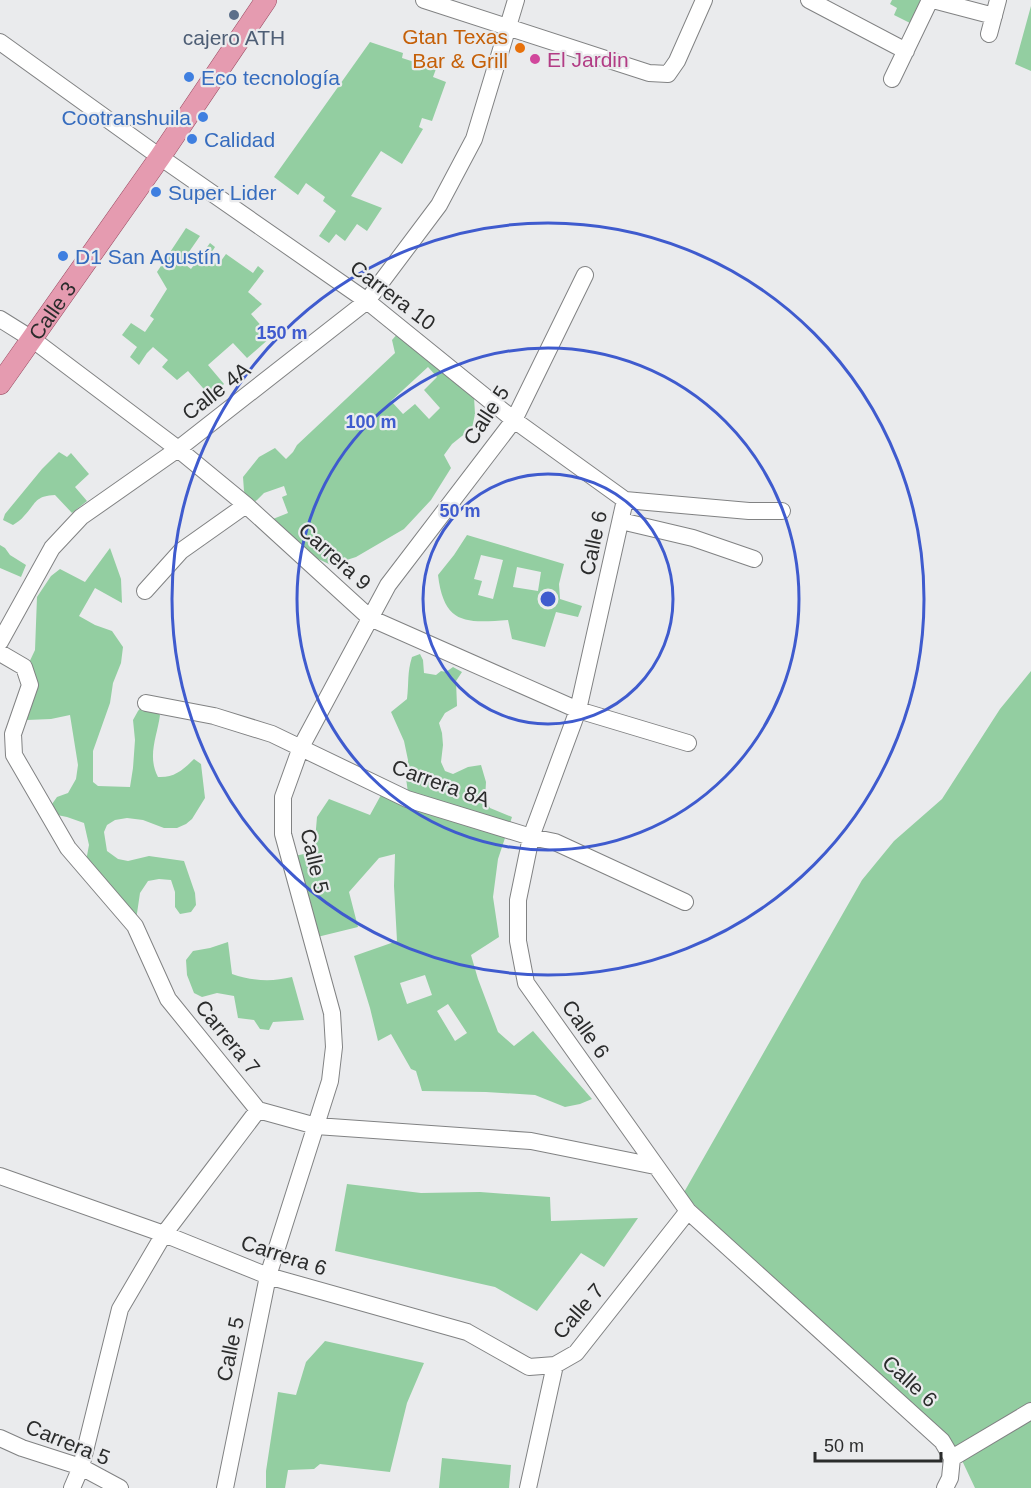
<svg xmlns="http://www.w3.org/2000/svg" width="1031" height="1488" viewBox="0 0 1031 1488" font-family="Arial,sans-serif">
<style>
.green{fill:#93cea1;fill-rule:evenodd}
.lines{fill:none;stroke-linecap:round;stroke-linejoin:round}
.minor-casing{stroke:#818283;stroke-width:18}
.major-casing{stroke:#984960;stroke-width:22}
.minor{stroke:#fff;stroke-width:16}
.major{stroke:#e59bb0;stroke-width:21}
.ring{fill:none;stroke:#3f5bce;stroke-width:3}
.service-dot{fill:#5c6f8a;stroke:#eaebed;stroke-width:2}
.food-dot{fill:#e8710a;stroke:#eaebed;stroke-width:2}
.hotel-dot{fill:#d1479c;stroke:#eaebed;stroke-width:2}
.shop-dot{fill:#3f7fe0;stroke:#eaebed;stroke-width:2}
.labels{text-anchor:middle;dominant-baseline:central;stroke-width:4.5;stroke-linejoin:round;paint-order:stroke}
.food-label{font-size:21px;fill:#c56008;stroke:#eaebed;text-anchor:end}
.service-label{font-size:21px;fill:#4e5e75;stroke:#eaebed}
.hotel-label{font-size:21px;fill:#b23c85;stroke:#eaebed;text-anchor:start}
.shop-label{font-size:21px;fill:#366cbe;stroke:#eaebed;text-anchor:start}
.street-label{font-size:21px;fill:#2b2c2c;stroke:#eaebed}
.centre{fill:#3f5bce;stroke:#eaebed;stroke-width:3}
.ring-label{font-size:18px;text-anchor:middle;font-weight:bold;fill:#3f5bce;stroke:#eaebed;stroke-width:4.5;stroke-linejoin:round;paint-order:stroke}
</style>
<rect width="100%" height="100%" fill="#eaebed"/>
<path class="green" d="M892 0H927L916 26 894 15 897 8 890 4Z
M1031 6V71L1015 64Z
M370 42 403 53 402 58 436 69 433 77 446 82 432 121 422 118 419 127 423 129 402 164 381 151 351 196 382 208 367 231 357 224 345 241 336 234 329 243 319 236 336 211 323 201 325 197 306 183 298 195 274 177Z
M186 228 200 236 182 262 191 269 210 243 215 247 208 258 218 265 226 254 253 273 258 266 264 271 248 292 262 304 251 314 271 337 247 358 233 343 208 365 224 384 210 396 188 371 177 380 162 367 168 360 153 347 147 353 139 365 130 357 137 347 122 335 131 323 145 332 154 319 150 316 167 289 157 272Z
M399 332 474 397 475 414 472 428 452 444 444 455 451 468 431 500 404 529 356 557 331 565 310 555 268 521 288 513 282 497 287 495 284 486 264 493 257 500 249 505 244 491 243 477 259 457 275 448 286 459 293 452 297 445 395 353 392 340ZM428 367 437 377 424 390 440 408 429 419 415 404 403 414 391 401Z
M59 452 67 457 71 453 89 474 75 487 87 501 72 513 55 495C34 496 36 504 24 516 21 520 17 522 13 525L3 520 5 514 42 469Z
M467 535 564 564 559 584 560 599 582 606 578 617 556 612 545 647 512 639 508 620C466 623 444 625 438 575L454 555ZM481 555 503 560 493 599 478 595 482 581 474 579ZM517 567 541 572 538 591 513 587Z
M0 545 5 548 10 555 26 565 21 577 0 568Z
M110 548 121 579 122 603 95 588 79 616 95 625 112 631 123 647 121 663 113 683 110 703 93 751V782L98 786 130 787 133 768 135 740 133 720 138 711 143 705 152 708 160 715C157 737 147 756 158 777 174 778 183 770 194 759L201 764 205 798 192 819 186 824 177 828H164L143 820 127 818 115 820 107 825 104 832 107 851 118 859 128 861 149 856 184 861 195 893 196 905 191 912 180 914 175 907V892L171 880 159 879 148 881 140 893 136 920 86 861 89 845 84 823 67 817 57 815 52 804 57 797 68 793 76 779 78 765 70 715 51 719 27 720 20 708 27 667 35 650 37 597 51 576 60 569 85 582Z
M420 654 423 660 424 673 436 675 441 671 446 672 453 667 462 672 456 681 457 706 445 713 439 723 442 733 443 745 441 762 445 771 453 774 468 767 481 765 486 782 485 800 490 808 512 817 498 859 493 897 499 937 471 955 478 979 498 1032 514 1046 533 1031 592 1099 580 1104 565 1107 535 1095 486 1092 422 1091 416 1071 411 1069 391 1034 378 1041 370 1008 354 956 397 941 394 886 395 854 379 858 349 892 358 927 305 940 284 858 314 852 317 817 329 799 370 815 381 795 408 793 406 778 408 760 404 741 391 712 407 699C409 683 407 673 412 657ZM425 975 432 995 407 1004 400 983ZM448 1004 467 1033 455 1041 437 1011Z
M1031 671V1488H975L958 1452 683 1194 862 880 894 841 942 799 1000 709Z
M228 942 232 974C252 981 272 982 292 977L304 1020 273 1022 269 1030 260 1029 254 1020 238 1018 234 996 217 993 202 997 194 993 187 975 186 960 193 951 210 948Z
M347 1184 421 1193 480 1192 550 1197 551 1221 638 1218 604 1267 581 1253 537 1311 495 1287 335 1251Z
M325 1341 424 1363 407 1403 390 1472 320 1464 314 1469 288 1470 285 1488H266V1471L278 1392 296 1395 306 1362Z
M442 1458 511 1465 509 1488H439Z"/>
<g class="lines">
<defs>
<path id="minor" d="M424 0 649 73 668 74 677 61 704 0
M809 0 906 51
M933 0 994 16
M989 34 998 0
M0 42 160 157 367 301 514 420 625 500 749 511H782
M892 79 930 0
M0 319 32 339 178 449 246 505 370 618 578 710 688 743
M625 500 578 710 531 837 518 900V941L526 983 688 1211 942 1441 952 1458
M621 521 693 538 754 559
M145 591 181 551 246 505
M0 642 52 548 81 517 178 449 367 301 439 205 474 139 516 0
M0 653 24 667 30 685 13 734 14 755 68 848 135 926 168 999 258 1110 316 1126 531 1141 655 1166
M146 703 214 716 272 734 407 799 531 837 555 842 685 902
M0 1176 164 1234 268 1276 467 1332 529 1367 555 1365 576 1353 688 1211
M0 1438 22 1448 81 1467 120 1488
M952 1458 1031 1411
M72 1488 81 1467 120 1309 164 1234 258 1110
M225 1488 268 1276 330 1081 334 1047 332 1013 283 834V797L301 747 388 585 514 420 585 275
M528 1488 555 1365
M945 1488 950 1478 952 1458"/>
<g id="major">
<path id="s1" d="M0 384 160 157 266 0"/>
</g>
</defs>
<use href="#minor" class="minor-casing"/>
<use href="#major" class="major-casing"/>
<use href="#minor" class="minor"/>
<use href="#major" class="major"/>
</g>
<g class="ring">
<circle cx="548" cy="599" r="125"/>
<circle cx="548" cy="599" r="251"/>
<circle cx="548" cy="599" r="376"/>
</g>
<circle class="service-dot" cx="234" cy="15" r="6"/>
<circle class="food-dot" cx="520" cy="48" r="6"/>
<circle class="hotel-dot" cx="535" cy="59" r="6"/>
<g class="shop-dot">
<circle cx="189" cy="77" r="6"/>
<circle cx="203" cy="117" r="6"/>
<circle cx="192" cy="139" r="6"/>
<circle cx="156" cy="192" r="6"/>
<circle cx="63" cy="256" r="6"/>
</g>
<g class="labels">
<g class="food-label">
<text x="508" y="36">Gtan Texas<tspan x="508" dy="24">Bar &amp; Grill</tspan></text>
</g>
<g class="service-label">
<text x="234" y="37">cajero ATH</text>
</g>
<g class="hotel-label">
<text x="547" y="59">El Jardin</text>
</g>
<g class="shop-label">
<text x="201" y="77">Eco tecnología</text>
<text x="191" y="117" text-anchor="end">Cootranshuila</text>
<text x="204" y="139">Calidad</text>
<text x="168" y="192">Super Lider</text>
<text x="75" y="256">D1 San Agustín</text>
</g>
<g class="street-label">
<text transform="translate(393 295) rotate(37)">Carrera 10</text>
<text stroke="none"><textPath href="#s1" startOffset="90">Calle 3</textPath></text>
<text transform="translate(216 391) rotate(-38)">Calle 4A</text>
<text transform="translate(486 415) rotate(-57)">Calle 5</text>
<text transform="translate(593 543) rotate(-78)">Calle 6</text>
<text transform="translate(335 556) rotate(42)">Carrera 9</text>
<text transform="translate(441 783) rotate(20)">Carrera 8A</text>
<text transform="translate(315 861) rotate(77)">Calle 5</text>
<text transform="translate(586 1029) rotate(55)">Calle 6</text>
<text transform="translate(228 1037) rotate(51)">Carrera 7</text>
<text transform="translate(284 1255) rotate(18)">Carrera 6</text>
<text transform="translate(578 1311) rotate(-49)">Calle 7</text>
<text transform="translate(230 1349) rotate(-78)">Calle 5</text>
<text transform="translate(910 1381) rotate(42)">Calle 6</text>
<text transform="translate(68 1442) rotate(22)">Carrera 5</text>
</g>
</g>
<circle cx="548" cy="599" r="9" class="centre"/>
<g class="ring-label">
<text x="282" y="339">150 m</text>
<text x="371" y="428">100 m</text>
<text x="460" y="517">50 m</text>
</g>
<path d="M815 1452v9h126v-9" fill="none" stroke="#2b2c2c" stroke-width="3"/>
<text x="824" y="1452" font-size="18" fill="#2b2c2c" stroke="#eaebed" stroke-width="4.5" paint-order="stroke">50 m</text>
</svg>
